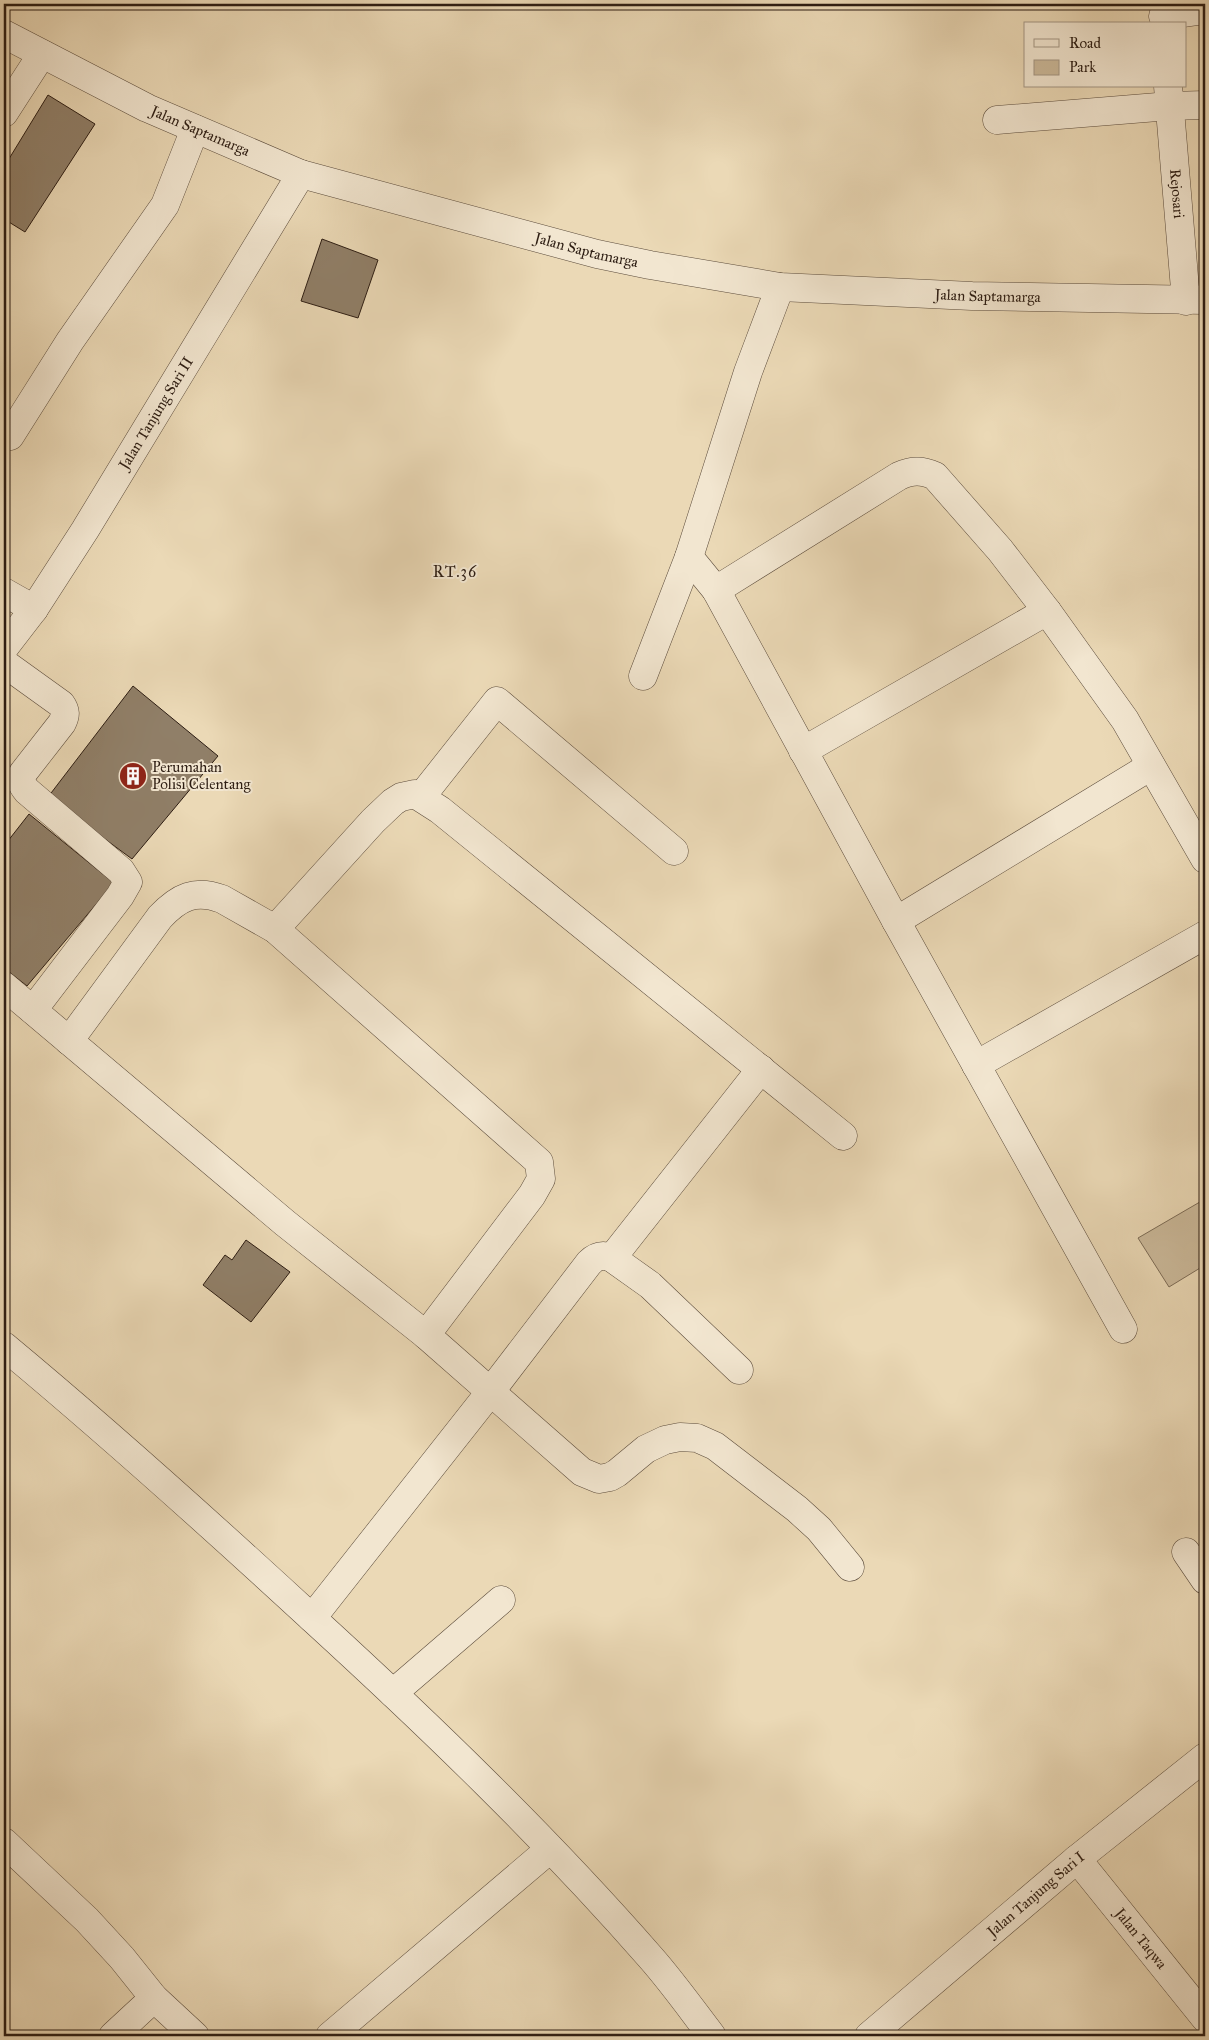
<svg xmlns="http://www.w3.org/2000/svg" width="1209" height="2040" viewBox="0 0 1209 2040" font-family="'IM FELL Great Primer',serif">
<style>
.green{fill:#cbb99a;stroke:#7c6b56}
.building{fill:#907f68;stroke:#2d1d13}
.lines{fill:none;stroke-linecap:round;stroke-linejoin:round}
.minor-casing{stroke:#5c4c3c;stroke-width:29}
.minor{stroke:#f2e6d0;stroke-width:28}
.labels{text-anchor:middle;dominant-baseline:central;stroke-width:4;stroke-linejoin:round;paint-order:stroke}
.street-label{font-size:15px;fill:#2d1d13;stroke:#f2e6d0}
.poi-label{font-size:15px;fill:#2d1d13;stroke:#f2e6d0;text-anchor:start}
.neighbourhood-label{font-size:16px;letter-spacing:1px;fill:#2d1d13;stroke:#f2e6d0}
</style>
<rect width="100%" height="100%" fill="#ebd9b6"/>
<filter id="stains"><feTurbulence type="fractalNoise" baseFrequency=".004" numOctaves="4"/><feColorMatrix values="0 0 0 0 .2 0 0 0 0 .09 0 0 0 0 .02 0 0 0 .5 -.17"/></filter>
<radialGradient id="worn" r=".72"><stop offset=".6" stop-color="#630" stop-opacity="0"/><stop offset="1" stop-color="#630" stop-opacity=".3"/></radialGradient>
<path class="green" d="M1205 1199V1265L1169 1287 1138 1238Z"/>
<path class="building" d="M48 95 95 124 25 232 4 219V167Z
M322 239 378 260 358 318 301 301Z
M133 686 218 756 132 859 48 797Z
M29 814 114 883 27 986 4 968V846Z
M246 1240 290 1272 251 1322 203 1285 225 1255 232 1260Z"/>
<g class="lines">
<defs>
<g id="minor">
<path d="M1163 16 1205 10"/>
<path id="s1" d="M4 34 147 108 301 174 597 254 650 265 780 287 972 296 1205 300"/>
<path id="s2" d="M1168 86 1186 301"/>
<path d="M4 113 42 54"/>
<path d="M997 120 1170 106 1205 105"/>
<path d="M10 436 70 341 165 205 195 129"/>
<path d="M689 557 716 590 896 921 1123 1329"/>
<path d="M716 590 899 476C912 470 922 470 935 476L1000 550 1047 611 1125 720 1205 859"/>
<path d="M4 592 34 609"/>
<path id="s3" d="M4 648 34 609 85 530 301 174"/>
<path d="M4 663 61 704C66 711 66 715 62 723L23 773C20 781 22 785 27 791L121 871 128 882 120 896 33 1010"/>
<path d="M643 676 689 557 748 372 780 287"/>
<path d="M803 751 1047 611"/>
<path d="M421 797 497 701 674 851"/>
<path d="M896 921 1151 766"/>
<path d="M275 929 373 821 393 802 401 797 415 794 440 810 843 1136"/>
<path d="M4 986 285 1223 426 1335 582 1472 599 1479 610 1477 617 1473 646 1449 665 1440 680 1437 697 1438 715 1446 797 1509 819 1529 850 1567"/>
<path d="M69 1041 160 917C179 897 195 889 222 899L275 929 539 1162 541 1179 532 1195 426 1335"/>
<path d="M976 1065 1205 935"/>
<path d="M612 1258 761 1069"/>
<path d="M4 1346C110 1434 212 1526 314 1620 431 1727 546 1838 651 1958 673 1983 692 2010 712 2036"/>
<path d="M1186 1552 1205 1580"/>
<path d="M312 1618 491 1391 589 1263C596 1256 602 1254 612 1258L650 1285 739 1370"/>
<path d="M393 1693 501 1600"/>
<path d="M4 1842 87 1920 122 1958 154 1998 195 2036"/>
<path id="s4" d="M1077 1859 1205 2018"/>
<path d="M113 2036 154 1998"/>
<path d="M330 2036 550 1849"/>
<path id="s5" d="M869 2036 1077 1859 1205 1757"/>
</g>
</defs>
<use href="#minor" class="minor-casing"/>
<use href="#minor" class="minor"/>
</g>
<defs>
<symbol id="building-disc" viewBox="-11 -11 22 22"><circle r="9.5" fill="#8f2418" stroke="#f2e6d0"/><path d="M-4-6H4V6H1V3H-1V6H-4ZM-2.5-4.3h1.7v1.8h-1.7ZM.8-4.3h1.7v1.8H.8ZM-2.5-1h1.7V.8h-1.7ZM.8-1h1.7V.8H.8Z" fill="#fff"/></symbol>
</defs>
<g fill-rule="evenodd">
<use href="#building-disc" x="117" y="760" width="32" height="32"/>
</g>
<g class="labels">
<g class="street-label">
<text stroke="none"><textPath href="#s1" startOffset="219">Jalan Saptamarga</textPath></text>
<text stroke="none"><textPath href="#s2" startOffset="108">Rejosari</textPath></text>
<text stroke="none"><textPath href="#s1" startOffset="624">Jalan Saptamarga</textPath></text>
<text stroke="none"><textPath href="#s1" startOffset="1029">Jalan Saptamarga</textPath></text>
<text stroke="none"><textPath href="#s3" startOffset="280">Jalan Tanjung Sari II</textPath></text>
<text stroke="none"><textPath href="#s5" startOffset="219">Jalan Tanjung Sari I</textPath></text>
<text stroke="none"><textPath href="#s4" startOffset="102">Jalan Taqwa</textPath></text>
</g>
<g class="poi-label">
<text x="152" y="767">Perumahan<tspan x="152" dy="17">Polisi Celentang</tspan></text>
</g>
<g class="neighbourhood-label">
<text x="455" y="571">RT.36</text>
</g>
</g>
<rect width="1209" height="2040" fill="none" stroke="#ebd9b6" stroke-width="20"/>
<rect x="5" y="5" width="1199" height="2030" fill="none" stroke="#2d1d13" stroke-width="2.5"/>
<rect x="10" y="10" width="1189" height="2020" fill="none" stroke="#2d1d13"/>
<rect x="1024" y="22" width="162" height="65" fill="#f2e6d0" stroke="#a39684"/>
<rect x="1034" y="39" width="25" height="8" fill="#f2e6d0" stroke="#a39684"/>
<text x="1069" y="48" font-size="15" fill="#2d1d13">Road</text>
<rect x="1034" y="60" width="25" height="15" fill="#cbb99a" stroke="#a39684"/>
<text x="1069" y="72" font-size="15" fill="#2d1d13">Park</text>
<rect width="100%" height="100%" filter="url(#stains)"/>
<rect width="100%" height="100%" fill="url(#worn)"/>
</svg>
